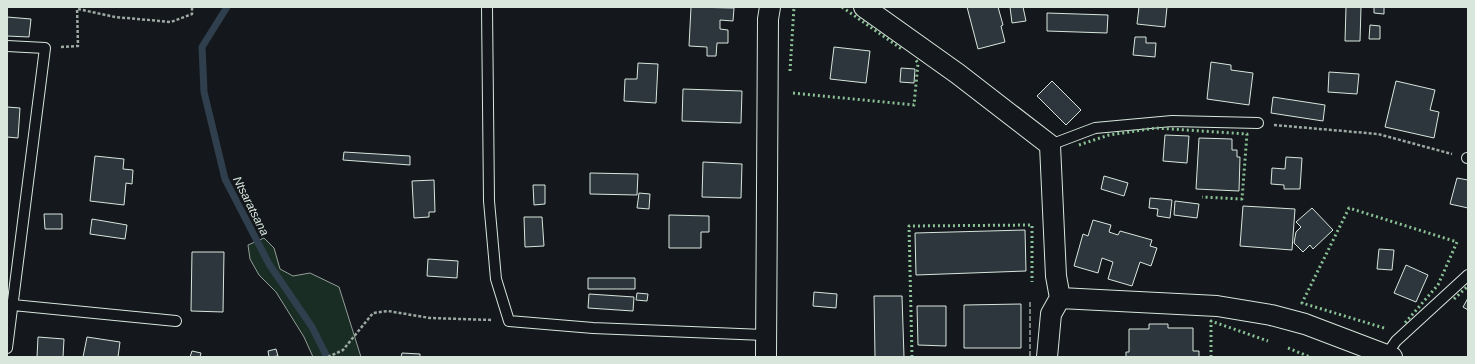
<svg xmlns="http://www.w3.org/2000/svg" width="1475" height="364" viewBox="0 0 1475 364" font-family="Arial,sans-serif">
<style>
.green{fill:#1a2d24;stroke:#939e99}
.lines{fill:none;stroke-linecap:round;stroke-linejoin:round}
.stream{stroke:#2f3f4d;stroke-width:7}
.building{fill:#2c363c;stroke:#d8e6dc}
.lane-casing{stroke:#d8e6dc;stroke-width:12}
.street-casing{stroke:#d8e6dc;stroke-width:22}
.path{stroke:#9da8a2;stroke-width:2.5;stroke-dasharray:3 2;stroke-linecap:butt}
.lane{stroke:#14181c;stroke-width:10}
.street{stroke:#14181c;stroke-width:20}
.hedge{stroke:#8ac095;stroke-width:3;stroke-dasharray:2 3;stroke-linecap:butt}
.fence{stroke:#d8e6dc;stroke-width:1;stroke-dasharray:5 2;stroke-linecap:butt}
.labels{text-anchor:middle;dominant-baseline:central;stroke-width:3;stroke-linejoin:round;paint-order:stroke}
.water-label{font-size:12px;font-style:italic;fill:#d8e6dc;stroke:#14181c}
</style>
<rect width="100%" height="100%" fill="#14181c"/>
<path class="green" d="M264 238 274 248 280 269 293 276 310 273 339 287 361 357H313L304 337 276 292 259 275 250 259 248 245Z"/>
<g class="lines">
<path class="stream" d="M227 7 202 47 204 92 225 179 269 264 312 327 327 357"/>
</g>
<path class="building" d="M691 7 734 8 733 21 720 20V29L728 30V43H717L716 56H707V47L689 46Z
M967 7H998L1003 25 1001 26 1005 42 978 49Z
M1010 7H1023L1026 21 1012 23Z
M1139 7H1167L1165 27 1137 24Z
M1346 7H1361L1360 41H1345Z
M1374 7H1384V14L1374 13Z
M1047 13 1108 15 1107 33 1047 31Z
M7 17 31 19 29 37 7 36Z
M1370 25 1380 26V39H1369Z
M1135 37H1146V43H1156L1155 57 1133 55Z
M834 47 870 51 866 83 830 79Z
M1211 62 1231 65V70L1253 73 1249 105 1207 99Z
M638 63 658 64 656 103 624 101 625 79H637Z
M901 68 915 69 914 83 900 82Z
M1329 72 1359 74 1357 94 1328 92Z
M1052 81 1081 110 1066 125 1037 96Z
M1396 81 1435 90 1430 110 1439 112 1434 138 1385 127Z
M683 89 742 91 741 123 682 121Z
M1273 97 1325 105 1323 121 1271 113Z
M7 107 20 108 18 138 7 137Z
M1165 135 1189 136 1187 163 1163 161Z
M1199 138 1232 139V150H1237V157H1240L1239 191 1196 189Z
M344 152 410 156V165L343 160Z
M95 156 124 159 123 169 133 170 132 184 126 183 124 205 90 201Z
M1286 157 1302 158 1300 189H1284V185L1271 184 1272 168 1285 169Z
M703 162 742 164 741 198 702 197Z
M590 173 638 174 637 195 590 194Z
M1104 176 1128 183 1124 196 1101 189Z
M1457 178 1468 180V208L1450 204Z
M434 180 435 212H429V217L414 218 412 181Z
M533 185H545V204L534 205Z
M639 193 650 194 649 209 637 208Z
M1150 198 1172 200 1170 218 1157 216 1158 209 1149 208Z
M1175 201 1199 204 1197 218 1174 215Z
M1243 206 1295 209 1292 250 1240 246Z
M1312 208 1333 230 1313 249 1310 245 1303 252 1294 243 1296 232 1301 227 1296 222Z
M44 214H62V229H45Z
M669 215 709 216V232H701V248H669Z
M524 217H542L544 246 525 247Z
M92 219 127 225 125 239 90 234Z
M1093 220 1111 225 1109 232 1118 235 1120 231 1152 240 1150 246 1157 248 1151 266 1140 262 1132 286 1108 279 1113 262 1102 258 1098 273 1074 266 1083 234 1088 236Z
M1025 230 1026 271 916 275 915 233Z
M1379 249 1394 250 1392 270 1377 269Z
M192 252H224L223 312 191 311Z
M428 259 458 261 457 278 427 276Z
M1406 265 1428 275 1416 302 1394 293Z
M588 278H635V289H588Z
M814 292 837 294 836 308 813 306Z
M637 293 648 294 647 301 636 300Z
M589 294 634 297 633 311 588 308Z
M874 296H902L904 357H875Z
M1468 298V310L1463 307Z
M1021 304V348H964V305Z
M917 306H946V346L918 345Z
M1149 324H1168V328H1193V351H1199V357H1126V352H1129V329H1149Z
M38 337 64 339 63 357H37Z
M87 337 120 342 118 357H83Z
M276 349 278 356 269 357 268 351Z
M192 351 201 353 200 357H190Z
M402 353 420 354V357H401Z"/>
<g class="lines">
<defs>
<path id="lane" d="M487 7 489 201 496 279 509 321 593 328 766 335
M7 46 45 48 7 348
M1050 145 1095 128 1172 121 1258 123
M1467 158H1468
M13 305 176 321
M1387 354 1396 341 1468 275"/>
<path id="street" d="M864 7 958 74 1050 145 1056 276 1060 298 1051 314 1047 357
M1060 298 1217 306 1271 315 1305 324 1392 357
M766 357 768 19 770 7"/>
</defs>
<use href="#lane" class="lane-casing"/>
<use href="#street" class="street-casing"/>
<path class="path" d="M78 9 115 17 171 22 192 14V7
M61 47 78 46 77 7
M1274 125 1378 134 1452 154
M328 357 343 350 373 313 388 311 430 318 492 320"/>
<use href="#lane" class="lane"/>
<use href="#street" class="street"/>
<path class="hedge" d="M842 7 903 50
M790 71 794 7
M793 93 914 105 918 63 915 59
M1079 145 1109 135 1156 128 1247 134 1242 199 1202 197
M1454 299 1468 286
M1384 328 1302 303 1349 208 1457 242 1438 285 1404 324
M1288 348 1310 357
M912 357 909 226 1032 225V282
M1211 357V321L1268 341"/>
<path class="fence" d="M1030 302V357"/>
</g>
<g class="labels">
<g class="water-label">
<text transform="translate(251 206) rotate(63)">Ntsaratsana</text>
</g>
</g>
<rect width="1475" height="364" fill="none" stroke="#d8e6dc" stroke-width="16"/>
</svg>
